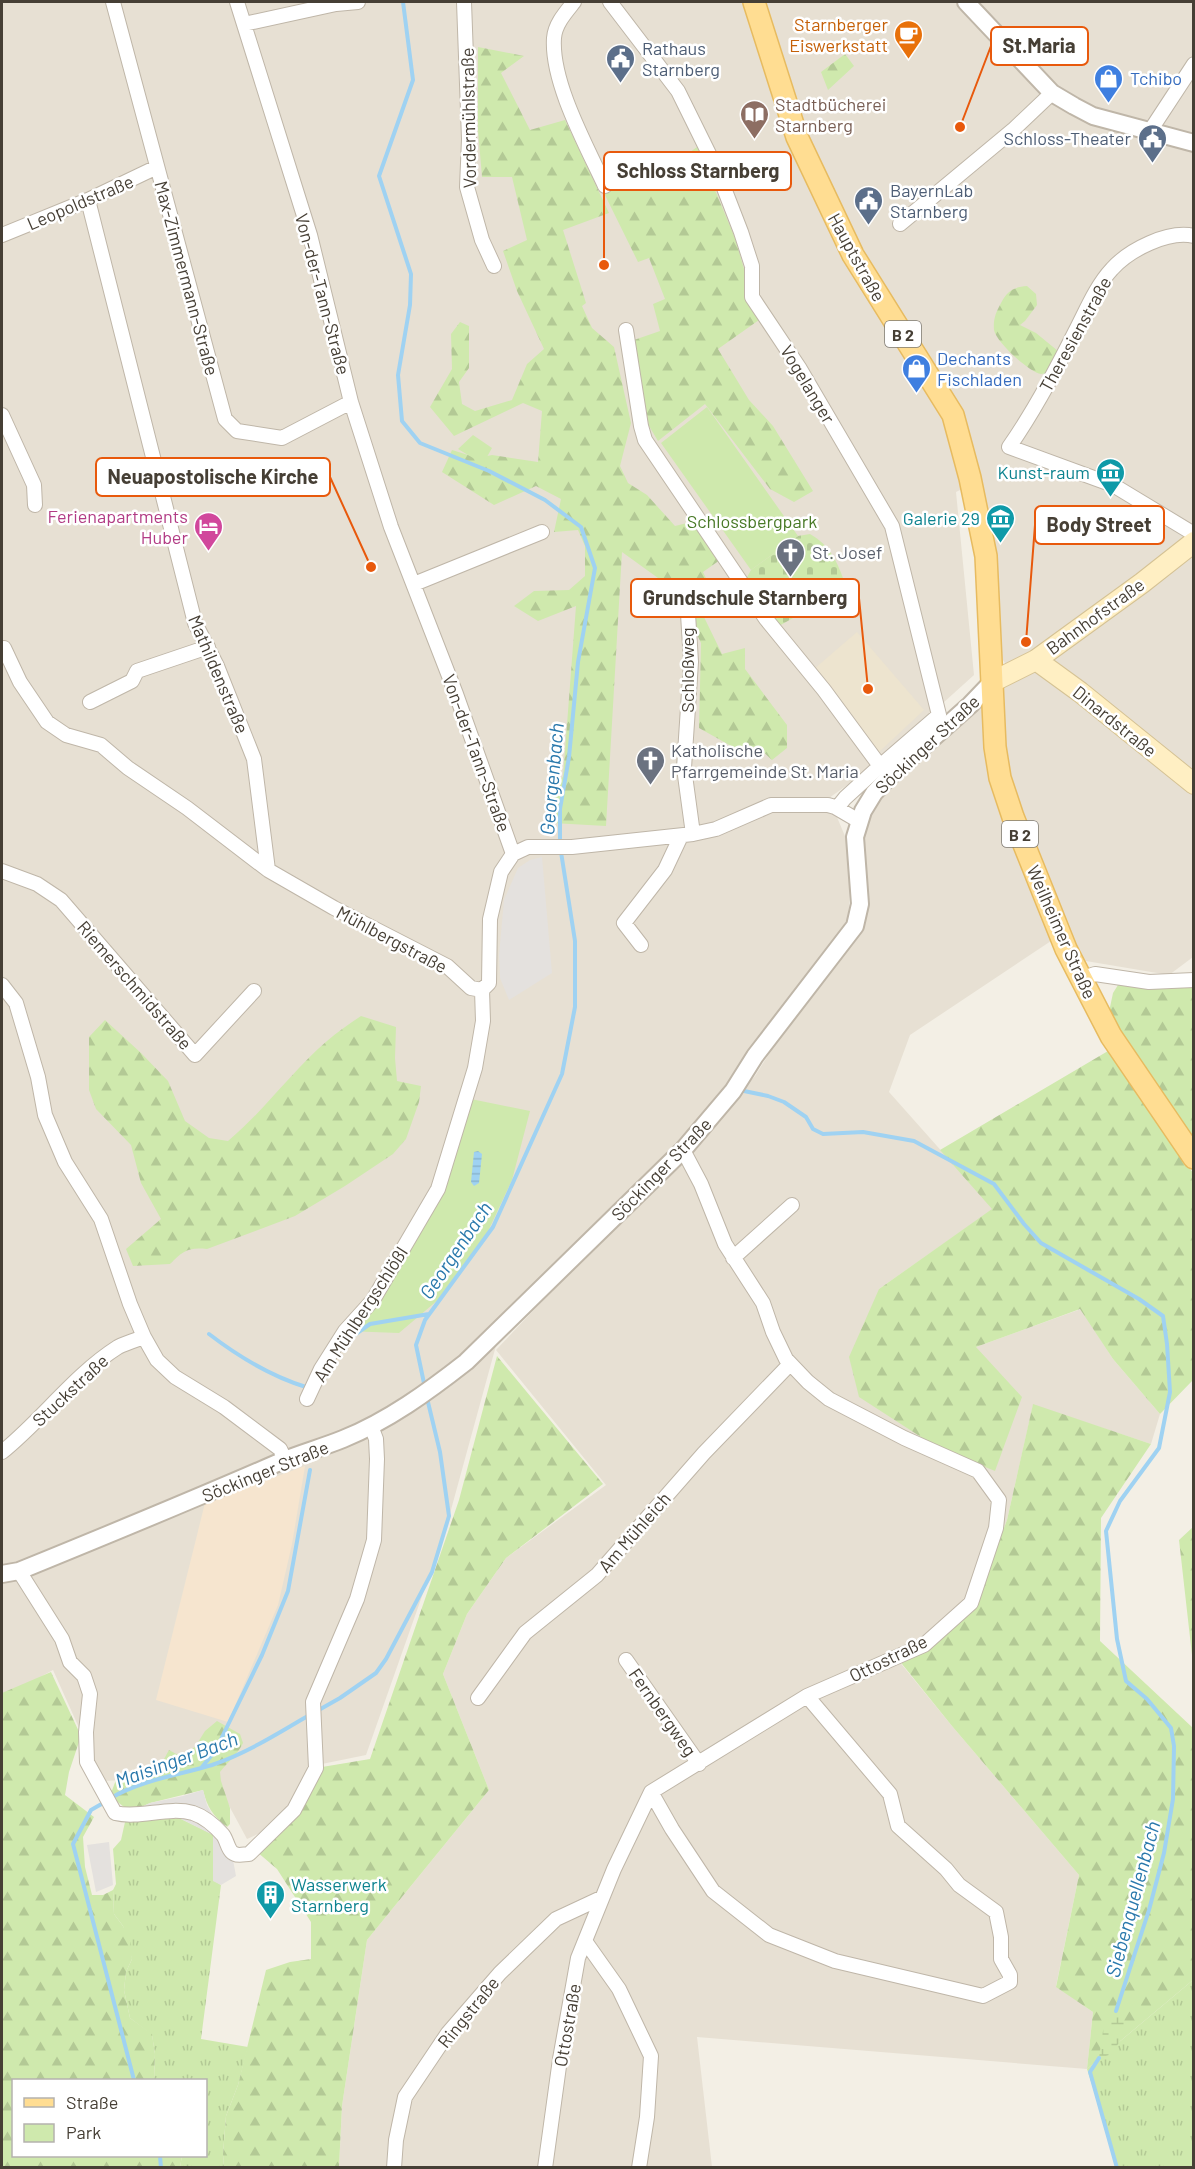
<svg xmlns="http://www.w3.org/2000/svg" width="1195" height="2169" viewBox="0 0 1195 2169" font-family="Barlow,sans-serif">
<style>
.residential{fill:#e7e0d3}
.commercial{fill:#f6e5cf}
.education{fill:#ede4cf}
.grass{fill:url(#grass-tufts)}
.forest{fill:url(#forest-firs)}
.wetland{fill:url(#wetland-marsh)}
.cemetery{fill:url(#cemetery-stones)}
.green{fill:#cfe9ad}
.parking{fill:#e4e1de}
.water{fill:url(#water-rules)}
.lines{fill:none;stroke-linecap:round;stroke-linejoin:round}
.stream{stroke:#9fd2f2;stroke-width:4}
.minor-casing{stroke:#bfb6a8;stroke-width:16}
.tertiary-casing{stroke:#bfb6a8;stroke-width:20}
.secondary-casing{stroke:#d5c294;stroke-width:22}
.primary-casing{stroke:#e7bb60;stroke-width:24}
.minor{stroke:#fff;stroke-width:14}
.tertiary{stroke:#fff;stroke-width:16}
.secondary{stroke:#ffefc3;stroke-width:20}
.primary{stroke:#ffdd92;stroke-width:21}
.labels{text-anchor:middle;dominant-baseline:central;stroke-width:5;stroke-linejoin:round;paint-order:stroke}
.shield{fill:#fff;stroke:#7e7972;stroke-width:1.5}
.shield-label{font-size:16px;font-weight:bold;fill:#463f35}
.food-label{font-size:18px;fill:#c56008;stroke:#fff;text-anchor:end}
.service-label{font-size:18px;fill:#4e5e75;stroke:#fff;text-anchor:start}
.shop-label{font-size:18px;fill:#366cbe;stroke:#fff;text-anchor:start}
.education-label{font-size:18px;fill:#785e54;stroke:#fff;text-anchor:start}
.street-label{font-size:18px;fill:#463f35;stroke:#fff}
.culture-label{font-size:18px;fill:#0d838f;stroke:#fff;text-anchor:end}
.hotel-label{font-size:18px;fill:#b23c85;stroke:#fff;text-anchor:end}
.park-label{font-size:18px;fill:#487926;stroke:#fff}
.worship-label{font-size:18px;fill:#5b616d;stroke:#fff;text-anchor:start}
.water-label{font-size:20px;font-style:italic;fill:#2a79ac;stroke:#fff}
.leader{fill:none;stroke:#e8590c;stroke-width:2}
.callout-dot{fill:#e8590c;stroke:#fff;stroke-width:2}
.callout{fill:#fff;stroke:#e8590c;stroke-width:2}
.callout-label{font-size:20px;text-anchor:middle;font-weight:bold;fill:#463f35}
</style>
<defs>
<pattern id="grass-tufts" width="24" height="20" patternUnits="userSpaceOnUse" patternTransform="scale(1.5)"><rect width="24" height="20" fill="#cfe9ad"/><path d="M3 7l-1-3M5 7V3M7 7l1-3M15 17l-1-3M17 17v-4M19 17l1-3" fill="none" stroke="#b3c995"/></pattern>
<pattern id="forest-firs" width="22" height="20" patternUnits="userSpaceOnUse" patternTransform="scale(1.5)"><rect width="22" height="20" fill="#cfe9ad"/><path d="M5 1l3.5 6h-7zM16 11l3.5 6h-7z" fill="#b3c995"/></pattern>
<pattern id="wetland-marsh" width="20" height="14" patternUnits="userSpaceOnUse" patternTransform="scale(1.5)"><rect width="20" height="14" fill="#cfe9ad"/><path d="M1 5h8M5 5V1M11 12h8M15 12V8" fill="none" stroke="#b3c995"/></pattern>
<pattern id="cemetery-stones" width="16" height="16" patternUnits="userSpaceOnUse" patternTransform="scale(1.5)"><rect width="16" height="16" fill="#cfe9ad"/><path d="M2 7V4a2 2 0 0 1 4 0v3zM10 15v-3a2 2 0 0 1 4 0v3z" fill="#b3c995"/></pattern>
<pattern id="water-rules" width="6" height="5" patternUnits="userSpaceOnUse" patternTransform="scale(1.5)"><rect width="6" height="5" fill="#9fd2f2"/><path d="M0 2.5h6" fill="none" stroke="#8ab5d0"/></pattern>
</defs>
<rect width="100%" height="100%" fill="#f3efe5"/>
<path class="residential" d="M2 2H1193V542L1034 656 1006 665 992 641 980 480 956 492 974 675 871 768 829 798 847 841 850 871 849 907 847 919 835 942 732 1082 497 1342 446 1528 366 1755 312 1766 293 1804 271 1828 247 1839 213 1776 103 1781 53 1670 2 1698Z
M1188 551 1193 557V957L1169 975 1074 959 1004 778 1003 677Z
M992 694 997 780 1060 935 910 1035 889 1092 993 1209 879 1289 976 1347 1081 1309 1113 1359 1160 1414 1151 1444 1033 1405 1007 1520 975 1606 898 1660 952 1726 1079 1875 1056 1986 1093 2012 1087 2069 697 2037 712 2167 339 2168 342 2106 367 1940 489 1790 443 1674 467 1614 506 1558 606 1485 496 1350 755 1076 789 1022 859 926 863 839 875 805 889 788Z"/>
<path class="commercial" d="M305 1466 292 1544 278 1605 228 1722 156 1700 205 1503Z"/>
<path class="education" d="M857 632 924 710 878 753 814 669Z"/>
<path class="grass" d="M179 1818 214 1835 213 1880 221 1885 201 2039 248 2047 238 2085 226 2116 223 2154 224 2167H180L182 2156H206V2080H154L155 2054 152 2035 130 2018 124 1990 126 1972 132 1959 123 1926 114 1914 113 1890 116 1884 113 1849 121 1840 125 1822Z
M1193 1980V2167H1118L1087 2069Z"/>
<path class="forest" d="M478 47 524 56 501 73 530 130 565 120 609 213 563 230 586 303 582 306 592 328 614 347 631 423 620 466 628 483 647 495 675 526 691 522 720 560 703 572 719 605 703 615 722 654 745 648V669L787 725V748L772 760 757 746 740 751 699 728 701 643 676 591 622 552 606 826 552 823 545 789 563 777 576 606 538 621 514 606 534 591 569 590 585 576V546L578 530 554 532 561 499 536 486 494 505 442 472 452 450 478 458 492 455 538 462 542 411 523 403 454 436 430 407 452 369 451 334 460 322 469 326V368L459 382 462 404 475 411 512 400 527 364 544 349 517 291 503 251 527 240 512 177H482L478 130Z
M845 54 854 66 828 90 821 72Z
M697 147 735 238 759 320 718 349 749 400 773 426 813 491 794 502 770 489 705 404 658 441 649 426 634 340 660 331 653 304 665 299 649 258 638 262 603 191 602 171 620 170 623 182 668 168Z
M1027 286 1036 294 1037 305 1025 321 1020 325 1036 333 1058 351 1053 368C1049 371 1046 374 1041 374 1030 373 996 342 994 330 993 319 996 312 1001 303 1007 291 1014 287 1027 286Z
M1193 983V1153L1173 1123 1109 1012 1113 993 1118 985Z
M361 1016 396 1027 395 1058 397 1081 421 1086 419 1102 406 1139 393 1154 345 1186 295 1216 207 1249C188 1247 183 1251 170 1264L133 1266 126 1249 161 1219 141 1183 131 1145 96 1109 89 1090V1037L105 1020 141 1053 168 1081 185 1121 209 1138 228 1141C264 1111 291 1072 327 1041 337 1032 349 1024 361 1016Z
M1108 1051 1193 1173V1380L1160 1414 1113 1359 1080 1309 976 1347 1022 1397 995 1471 938 1448 859 1397 849 1357 879 1289 992 1209 940 1150Z
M497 1356 603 1484 506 1558 467 1614 443 1674 489 1790 367 1940 342 2106 339 2167 224 2168 223 2154 226 2116 238 2085 266 1970 290 1962 311 1959V1922L277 1869 256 1851 316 1768 370 1759 459 1500Z
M1033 1404 1151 1444 1101 1518 1100 1641 1193 1728V1980L1087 2069 1093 2012 1056 1987 1079 1875 952 1726 898 1659 975 1605 1007 1520Z
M1193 1527V1664L1179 1540Z
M51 1672 81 1736 69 1772 65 1795 94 1817 83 1837 85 1867 92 1895H103L113 1890 114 1914 123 1926 130 1941 132 1959 126 1972 124 1990 130 2018 152 2034 155 2054 154 2080H14V2156H182L180 2167 2 2168V1693Z
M217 1721 240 1734 243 1743C238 1754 228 1762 220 1772L221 1781 230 1808V1824L227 1827C213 1816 207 1807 203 1790L150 1803 137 1809 124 1807 110 1796 117 1777 159 1768 169 1750 180 1756 195 1747 205 1731Z"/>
<path class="wetland" d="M1116 2011 1123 2017 1125 2027 1119 2043 1109 2055 1099 2058 1103 2031Z"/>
<path class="cemetery" d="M810 534C830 545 838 563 845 584L835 594 779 626 746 579 751 570 798 536Z"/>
<path class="green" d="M707 407 798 536 751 570 661 443Z
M473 435 492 448 483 464 458 449Z
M466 1098 530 1111 512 1180 484 1240 445 1294 399 1333 345 1331 438 1189Z"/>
<path class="parking" d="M542 857 552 973 509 1000 500 978 499 955 504 900 518 868 530 860Z
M203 1790 207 1805 213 1816 227 1827 236 1876 221 1885 213 1881V1835L179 1818 137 1809 150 1803 183 1796Z
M109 1842 113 1885 96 1892 87 1845Z"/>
<path class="water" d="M478 1151 482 1154 479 1183 474 1186 471 1182 474 1152Z"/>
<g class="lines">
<path class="stream" d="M403 2 413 80 379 176 411 274 410 305 398 375 402 421 420 443 489 471 545 500 581 527 595 568 578 662 569 757 560 809V844
M744 1091 768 1096 784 1102 806 1117 813 1129 823 1134 863 1132 914 1141 994 1184 1024 1224 1041 1243 1139 1299 1163 1316 1167 1344 1170 1392 1159 1448 1120 1501 1106 1531 1117 1639 1126 1681 1147 1699 1171 1728 1174 1746 1173 1799 1164 1853 1149 1910 1116 2011
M209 1334C239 1357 270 1376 306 1387
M341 1349 350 1338 370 1324 429 1314
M425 1388 416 1345 425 1320 493 1227 562 1074 575 1007V941L561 852
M317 1711 340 1698 376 1673 386 1659 432 1572 449 1516 440 1452 427 1398
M202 1767 216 1750 224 1733 262 1655 288 1591 310 1470
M111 1798C141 1780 179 1775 212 1765 247 1753 279 1733 311 1714
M105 1802 91 1810 73 1844 134 2080
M1099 2058 1090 2072 1117 2168
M160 2156 161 2168"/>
<defs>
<path id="minor" d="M113 2 225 419 237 431 282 438 351 402
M237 2 310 235 351 402 391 527 456 694 513 854
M464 2 469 139 467 187 482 240 494 266
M574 2C566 12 555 24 554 38 551 82 586 145 605 186
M610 2 678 91 717 170 741 232 752 266V297L800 369 892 526 939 715 880 766
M244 24 336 4 358 2
M1150 131 1194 64
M88 200 195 623 217 666 254 759 268 870
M900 224 1013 130 1052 93
M2 235 88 200 157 167
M1194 236C1168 230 1129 250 1112 269 1096 286 1086 311 1075 332 1055 372 1035 410 1009 447L1113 485 1194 534
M626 330 641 426 645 440 766 619 824 690 880 766 845 798 837 808
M2 415 34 485 35 505
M414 584 542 532
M688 614 691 662 684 768 693 834
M2 649 4 648 20 682 47 722 66 735 101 745 128 768 187 808 268 870 334 908 447 966 471 988 482 990 489 983 490 919 501 872 513 854 528 847H572L693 834 716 829 771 805H828L835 807 859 821
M90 702 132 681 137 671 208 647
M2 871 37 884 61 900 195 1055 254 991
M641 945 624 923 665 870 681 836
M1080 979 1095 974 1149 982 1194 980
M2 985 16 1003 38 1077 45 1115 65 1162 101 1219 130 1304 144 1337 157 1360 175 1377 224 1407 280 1449 285 1460
M733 1258 792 1205
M307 1399 321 1369 345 1331 373 1300 438 1189 475 1068 483 1021 482 990
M2 1452C42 1420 74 1375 118 1347 126 1343 136 1340 144 1337
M19 1571 62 1639 70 1662 84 1676 90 1694 86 1732 87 1762 115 1813C140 1819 168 1806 193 1813 205 1817 215 1826 223 1835 227 1840 228 1852 235 1854 239 1856 245 1854 249 1854L294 1810 316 1768 313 1702 357 1599 374 1540 377 1459 376 1439 371 1426
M626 1660 699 1764
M478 1698 525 1633 597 1575 704 1453 790 1364
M651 1792 672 1829 713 1891 769 1935 835 1961 983 1996 1010 1982V1975L1001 1959V1937L996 1912 959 1885 946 1869 898 1826 890 1794 807 1696
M585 1941 619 1989 651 2056 647 2117 639 2168
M394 2168 396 2140 405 2097 448 2033 500 1973 556 1919 601 1898
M545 2168 560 2059 578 1958 614 1869 651 1792 807 1696 924 1645 971 1603 996 1528 999 1500 978 1471 904 1438 829 1399 808 1382 786 1359 773 1332 763 1303 725 1244 701 1184 683 1150"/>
<path id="tertiary" d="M966 2 1052 93 1074 106 1093 116 1194 143
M2 1574 19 1571C105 1536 190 1501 275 1464 297 1454 321 1448 343 1439 388 1421 429 1391 466 1362L683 1150 733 1091 755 1056 855 926 860 904 855 837 863 811 874 793 888 778 970 705 992 682"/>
<path id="secondary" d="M1036 660 1080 692 1194 784
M992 682 1036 660 1142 583 1194 542"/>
<path id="primary" d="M754 2 797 137 853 255 953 415 970 478 986 556 995 747 1000 778 1013 817 1066 949 1111 1036 1194 1158"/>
</defs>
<use href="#minor" class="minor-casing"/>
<use href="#tertiary" class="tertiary-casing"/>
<use href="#secondary" class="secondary-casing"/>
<use href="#primary" class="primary-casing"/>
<use href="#minor" class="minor"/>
<use href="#tertiary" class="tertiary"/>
<use href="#secondary" class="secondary"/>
<use href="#primary" class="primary"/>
</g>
<defs>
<symbol id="cafe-pin" viewBox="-11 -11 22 30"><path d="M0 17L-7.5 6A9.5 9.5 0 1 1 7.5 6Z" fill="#e8710a" stroke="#fff"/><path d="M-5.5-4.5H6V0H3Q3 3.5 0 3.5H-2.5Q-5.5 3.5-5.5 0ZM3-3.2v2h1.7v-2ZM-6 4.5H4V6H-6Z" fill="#fff"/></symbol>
<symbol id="civic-pin" viewBox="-11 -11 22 30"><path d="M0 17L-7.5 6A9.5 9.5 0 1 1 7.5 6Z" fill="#5c6f8a" stroke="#fff"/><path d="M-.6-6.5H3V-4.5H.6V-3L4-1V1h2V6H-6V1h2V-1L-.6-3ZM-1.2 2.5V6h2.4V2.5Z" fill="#fff"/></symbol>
<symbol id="shop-pin" viewBox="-11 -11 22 30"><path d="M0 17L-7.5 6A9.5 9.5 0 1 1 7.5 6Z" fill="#3f7fe0" stroke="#fff"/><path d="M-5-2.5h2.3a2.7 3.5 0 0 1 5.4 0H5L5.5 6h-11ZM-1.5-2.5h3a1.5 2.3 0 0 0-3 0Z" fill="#fff"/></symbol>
<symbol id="library-pin" viewBox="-11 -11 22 30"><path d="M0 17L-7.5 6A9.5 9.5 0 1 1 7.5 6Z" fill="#8d6e63" stroke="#fff"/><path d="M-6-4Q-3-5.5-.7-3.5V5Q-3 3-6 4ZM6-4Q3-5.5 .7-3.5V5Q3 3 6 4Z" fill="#fff"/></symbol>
<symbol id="museum-pin" viewBox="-11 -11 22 30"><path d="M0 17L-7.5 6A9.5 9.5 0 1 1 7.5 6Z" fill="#0f9aa8" stroke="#fff"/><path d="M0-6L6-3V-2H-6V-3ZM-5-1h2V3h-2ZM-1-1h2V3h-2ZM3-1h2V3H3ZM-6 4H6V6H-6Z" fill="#fff"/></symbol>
<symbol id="hotel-pin" viewBox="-11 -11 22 30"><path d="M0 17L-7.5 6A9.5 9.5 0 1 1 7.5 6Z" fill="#d1479c" stroke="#fff"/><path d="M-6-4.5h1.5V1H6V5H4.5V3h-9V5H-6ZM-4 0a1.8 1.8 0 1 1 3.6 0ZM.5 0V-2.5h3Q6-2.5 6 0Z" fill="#fff"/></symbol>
<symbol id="church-pin" viewBox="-11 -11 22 30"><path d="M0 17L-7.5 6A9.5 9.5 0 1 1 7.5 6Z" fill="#6b7280" stroke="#fff"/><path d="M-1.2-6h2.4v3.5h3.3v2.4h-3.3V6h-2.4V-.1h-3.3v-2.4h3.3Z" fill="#fff"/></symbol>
<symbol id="building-pin" viewBox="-11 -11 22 30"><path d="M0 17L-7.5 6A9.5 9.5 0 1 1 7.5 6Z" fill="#0f9aa8" stroke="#fff"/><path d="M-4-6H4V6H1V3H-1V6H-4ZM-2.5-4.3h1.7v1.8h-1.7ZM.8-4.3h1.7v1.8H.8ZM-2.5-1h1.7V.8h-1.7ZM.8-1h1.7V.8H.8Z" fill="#fff"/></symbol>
</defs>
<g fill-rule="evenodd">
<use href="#cafe-pin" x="892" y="18" width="33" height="45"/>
<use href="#civic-pin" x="604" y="42" width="33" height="45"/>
<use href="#shop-pin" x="1092" y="62" width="33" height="45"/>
<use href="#library-pin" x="738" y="98" width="33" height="45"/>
<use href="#civic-pin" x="1136" y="122" width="33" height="45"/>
<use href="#civic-pin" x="852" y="184" width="33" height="45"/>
<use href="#shop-pin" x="900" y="352" width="33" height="45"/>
<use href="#museum-pin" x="1094" y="456" width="33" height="45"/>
<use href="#museum-pin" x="984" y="502" width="33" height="45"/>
<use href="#hotel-pin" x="192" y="510" width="33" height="45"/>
<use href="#church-pin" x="774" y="536" width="33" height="45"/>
<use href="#church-pin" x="634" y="744" width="33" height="45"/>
<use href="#building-pin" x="254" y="1878" width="33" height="45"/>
</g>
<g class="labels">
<g class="shield">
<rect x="885" y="321" width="36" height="26" rx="4.5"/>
<rect x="1002" y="821" width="36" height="26" rx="4.5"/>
</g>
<g class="shield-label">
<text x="903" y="334">B 2</text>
<text x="1020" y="834">B 2</text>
</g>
<g class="food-label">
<text x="888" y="24">Starnberger<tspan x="888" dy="21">Eiswerkstatt</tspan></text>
</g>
<g class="service-label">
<text x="642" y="48">Rathaus<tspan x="642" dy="21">Starnberg</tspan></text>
<text x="1131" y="138" text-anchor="end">Schloss-Theater</text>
<text x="890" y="190">BayernLab<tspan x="890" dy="21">Starnberg</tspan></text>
</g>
<g class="shop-label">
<text x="1130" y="78">Tchibo</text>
<text x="937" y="358">Dechants<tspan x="937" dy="21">Fischladen</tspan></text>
</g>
<g class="education-label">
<text x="775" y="104">Stadtbücherei<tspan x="775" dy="21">Starnberg</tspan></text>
</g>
<g class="street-label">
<text transform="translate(468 118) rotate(-91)">Vordermühlstraße</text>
<text transform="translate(80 202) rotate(-23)">Leopoldstraße</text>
<text transform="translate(857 257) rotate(61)">Hauptstraße</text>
<text transform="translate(187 278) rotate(75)">Max-Zimmermann-Straße</text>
<text transform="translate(323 294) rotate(75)">Von-der-Tann-Straße</text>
<text transform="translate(1075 334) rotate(-61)">Theresienstraße</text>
<text transform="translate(808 384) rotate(59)">Vogelanger</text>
<text transform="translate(1095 616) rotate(-36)">Bahnhofstraße</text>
<text transform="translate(687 670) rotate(-90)">Schloßweg</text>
<text transform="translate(219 674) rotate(67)">Mathildenstraße</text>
<text transform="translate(1115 721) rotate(39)">Dinardstraße</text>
<text transform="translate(927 744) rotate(-43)">Söckinger Straße</text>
<text transform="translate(477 753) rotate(70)">Von-der-Tann-Straße</text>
<text transform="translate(1062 932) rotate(66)">Weilheimer Straße</text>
<text transform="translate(392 939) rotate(28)">Mühlbergstraße</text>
<text transform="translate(135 985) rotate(49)">Riemerschmidstraße</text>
<text transform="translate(661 1169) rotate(-46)">Söckinger Straße</text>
<text transform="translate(360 1314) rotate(-57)">Am Mühlbergschlößl</text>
<text transform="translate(70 1390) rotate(-43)">Stuckstraße</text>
<text transform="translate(265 1471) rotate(-22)">Söckinger Straße</text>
<text transform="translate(634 1532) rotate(-49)">Am Mühleich</text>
<text transform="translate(888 1658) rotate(-26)">Ottostraße</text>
<text transform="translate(663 1712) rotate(55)">Fernbergweg</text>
<text transform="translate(468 2012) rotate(-51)">Ringstraße</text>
<text transform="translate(567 2025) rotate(-80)">Ottostraße</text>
</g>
<g class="culture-label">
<text x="1090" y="472">Kunst-raum</text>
<text x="980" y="518">Galerie 29</text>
<text x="291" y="1884" text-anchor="start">Wasserwerk<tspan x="291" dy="21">Starnberg</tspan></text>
</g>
<g class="hotel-label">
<text x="188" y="516">Ferienapartments<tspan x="188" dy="21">Huber</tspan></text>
</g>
<g class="park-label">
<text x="752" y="521">Schlossbergpark</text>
</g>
<g class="worship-label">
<text x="812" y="552">St. Josef</text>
<text x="671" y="750">Katholische<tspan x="671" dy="21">Pfarrgemeinde St. Maria</tspan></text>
</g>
<g class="water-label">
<text transform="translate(551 779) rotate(-85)">Georgenbach</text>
<text transform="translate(455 1250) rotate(-56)">Georgenbach</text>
<text transform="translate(176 1759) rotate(-20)">Maisinger Bach</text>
<text transform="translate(1132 1899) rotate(-75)">Siebenquellenbach</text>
</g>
</g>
<path class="leader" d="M960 127L991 46M604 265L604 171M371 567L330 477M1026 642L1035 525M868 689L859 598"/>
<g class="callout-dot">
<circle cx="960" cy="127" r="6"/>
<circle cx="604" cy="265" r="6"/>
<circle cx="371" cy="567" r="6"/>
<circle cx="1026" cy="642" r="6"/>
<circle cx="868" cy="689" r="6"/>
</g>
<g class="callout">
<rect x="991" y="27" width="97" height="38" rx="6"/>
<rect x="604" y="152" width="187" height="38" rx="6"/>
<rect x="96" y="458" width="234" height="38" rx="6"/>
<rect x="1035" y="506" width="129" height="38" rx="6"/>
<rect x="631" y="579" width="228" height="38" rx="6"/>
</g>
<g class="callout-label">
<text x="1039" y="53">St.Maria</text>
<text x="698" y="178">Schloss Starnberg</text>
<text x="213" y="484">Neuapostolische Kirche</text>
<text x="1099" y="532">Body Street</text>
<text x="745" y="605">Grundschule Starnberg</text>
</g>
<rect width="1195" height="2169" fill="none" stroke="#463f35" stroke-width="6"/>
<rect x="12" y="2079" width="195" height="78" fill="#ffffff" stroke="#b5b2ae" stroke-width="1.5"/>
<rect x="24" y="2098" width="30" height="9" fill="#ffdd92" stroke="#b5b2ae" stroke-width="1.5"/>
<text x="66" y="2109" font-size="18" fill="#463f35">Straße</text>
<rect x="24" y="2124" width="30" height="18" fill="#cfe9ad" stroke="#b5b2ae" stroke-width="1.5"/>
<text x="66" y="2139" font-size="18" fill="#463f35">Park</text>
</svg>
